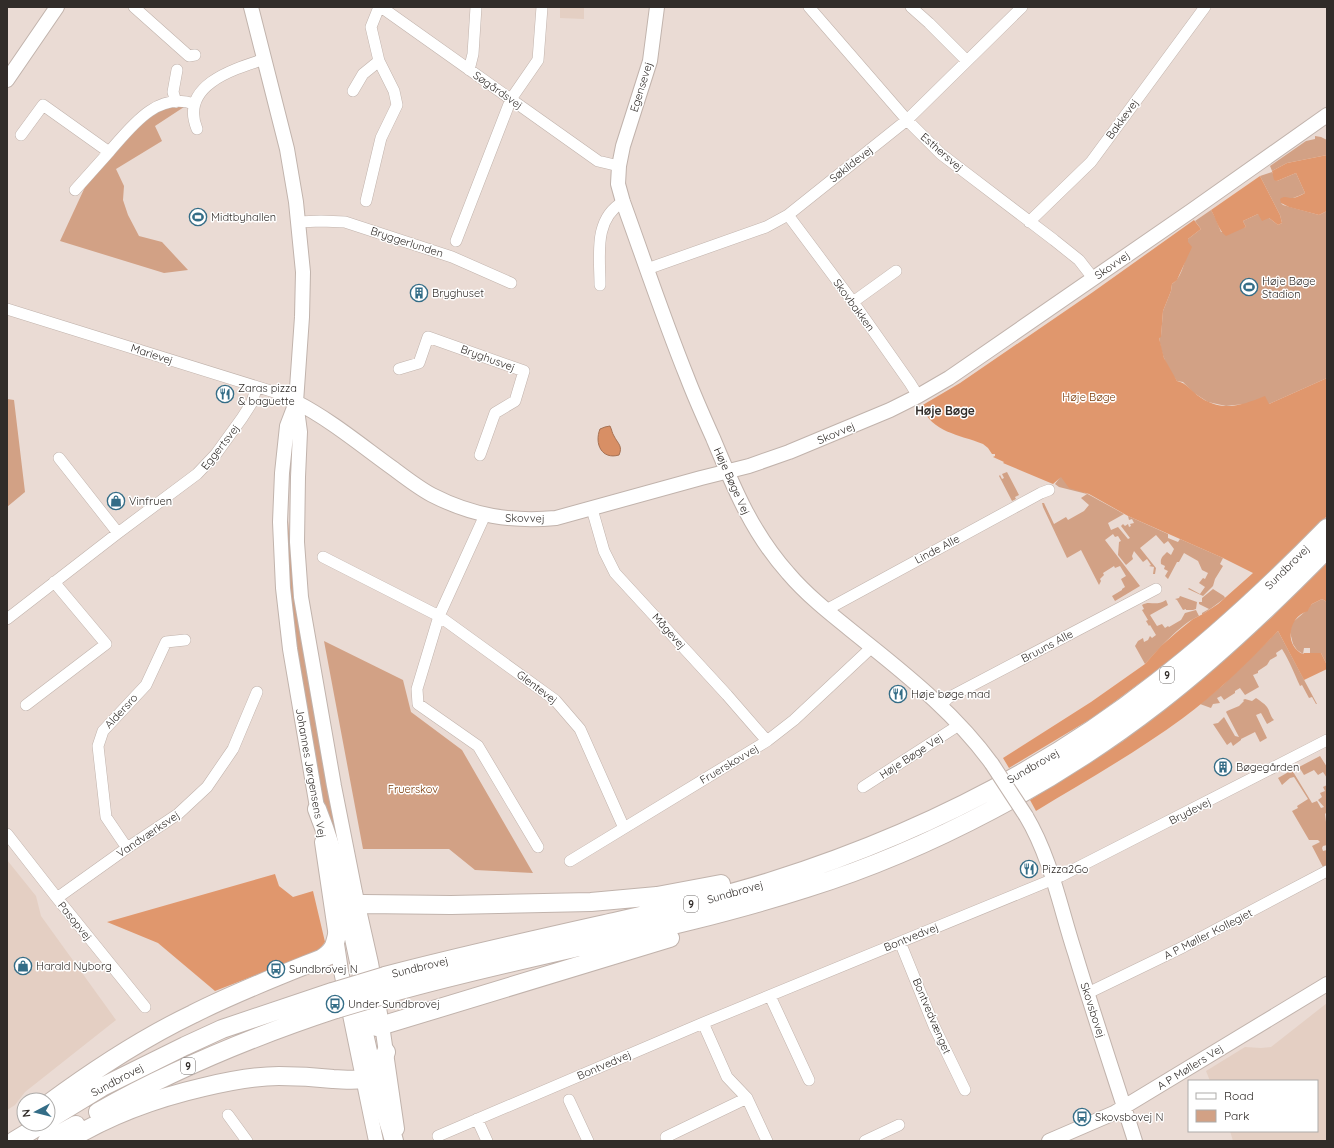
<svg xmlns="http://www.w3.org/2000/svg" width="1334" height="1148" viewBox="0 0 1334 1148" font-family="Quicksand,sans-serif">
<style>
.built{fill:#e4cfc3}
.green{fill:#d2a185}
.forest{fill:#e0976d}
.water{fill:#d88f65;stroke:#a67153}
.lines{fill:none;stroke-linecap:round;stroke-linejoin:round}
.minor-casing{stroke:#c1b3ac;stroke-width:12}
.tertiary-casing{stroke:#c1b3ac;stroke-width:16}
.primary-casing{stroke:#c1b3ac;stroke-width:20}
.minor{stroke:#fff;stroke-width:11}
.tertiary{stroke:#fff;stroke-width:14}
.primary{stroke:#fff;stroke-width:18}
.tertiary-bridge-casing{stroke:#c1b3ac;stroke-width:16;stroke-linecap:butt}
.primary-bridge-casing{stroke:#c1b3ac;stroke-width:20;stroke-linecap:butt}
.tertiary-bridge{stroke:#fff;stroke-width:14}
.primary-bridge{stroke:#fff;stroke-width:18}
.labels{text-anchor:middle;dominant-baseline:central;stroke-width:3;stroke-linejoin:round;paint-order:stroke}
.shield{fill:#fff;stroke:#6f6b69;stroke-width:1}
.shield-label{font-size:10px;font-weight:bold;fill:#312c29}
.street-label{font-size:11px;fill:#312c29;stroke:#fff}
.poi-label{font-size:11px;fill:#312c29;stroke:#fff;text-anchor:start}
.park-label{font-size:11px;fill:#783602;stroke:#fff}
.neighbourhood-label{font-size:12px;font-weight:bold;fill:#312c29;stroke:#fff}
</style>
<rect width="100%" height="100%" fill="#eadbd4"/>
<path class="built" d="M558 7H584V19L560 18V7Z
M7 860 36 896 41 916 116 1020 25 1092 15 1105 7 1110Z
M1327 1003V1141H1233L1230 1131H1317V1081H1210L1206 1071 1245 1047 1261 1048 1271 1047Z"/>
<path class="green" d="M178 105 184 107 155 126 162 141 116 169 124 186 123 200 128 215 139 236 162 242 188 270 164 273 60 241 85 187 136 126 151 114 166 108Z
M1315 136 1321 137 1327 140V155L1287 163 1272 171 1270 166 1306 141 1315 139Z
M1272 172 1277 181 1296 173 1305 193C1297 197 1289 199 1281 203L1283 205 1319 215 1327 211V378L1269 404H1244L1226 406 1208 402 1194 393 1183 382 1177 381C1167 368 1161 354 1159 337L1161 336 1163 311 1171 291 1172 284C1183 278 1188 251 1188 239L1201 229 1195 221 1211 210 1215 217 1221 232 1246 227 1243 221 1258 214 1269 218 1278 225 1282 223 1280 215 1260 176Z
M7 399 14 400 25 492 7 507Z
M1007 472 1019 495 1015 497 1016 499 1012 501 999 476 1000 475 1002 479 1004 478 1002 474Z
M1061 476 1084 492 1124 514 1108 523 1111 530 1118 527 1128 539 1130 538 1121 526 1123 524 1125 526 1128 524 1129 527 1131 526 1130 524 1134 523 1132 519 1129 520 1128 516 1168 534V538L1178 542 1180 539 1223 558 1220 564 1223 566 1215 579 1213 586 1203 596 1188 589 1189 588 1200 594 1205 587 1199 583 1203 578 1205 579 1208 573 1202 570 1198 561 1184 553 1179 562H1177L1168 579 1165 576 1168 571 1164 569 1165 566 1161 564C1160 558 1163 556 1167 552L1171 555 1174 549 1168 541 1164 544 1156 535 1140 548 1156 568 1155 574H1153L1154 567 1149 566 1151 565 1147 559 1143 562 1134 551 1132 556 1133 559 1126 565 1118 555 1119 542 1121 541 1118 536 1115 537 1113 534 1105 540 1140 586 1115 601 1112 596 1122 590V589L1125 587 1121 579 1126 576 1120 566 1115 568 1114 566 1103 573 1104 575 1100 579 1101 581 1099 585 1081 550 1067 558 1043 507 1042 503H1044L1054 524 1066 517 1068 520 1084 511 1089 505 1081 498 1087 494 1059 487 1055 484Z
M286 520H288C292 586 303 650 315 715 326 776 338 837 350 898L323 808 289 600Z
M1213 589 1224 596 1225 598 1202 615V613L1209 609 1199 604V602H1202V598Z
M1180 596 1197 602 1196 609 1193 610H1186V609L1183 610 1177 600 1175 599 1179 598Z
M1322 599 1327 602V665L1321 653H1310V648H1304L1303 654 1297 650 1293 644 1290 632 1291 625 1293 622 1307 610 1312 604Z
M1166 600 1168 605 1150 615 1157 626 1162 624 1165 628 1168 626 1169 627 1181 620 1185 613 1196 610 1199 616C1180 624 1159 649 1145 664L1135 646 1138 641 1143 638 1144 642 1148 640 1150 636 1152 638 1156 635 1150 625 1149 626 1146 621 1148 620 1142 610 1144 609 1142 605C1150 600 1155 607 1166 600Z
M1278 631 1317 704H1316L1312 697 1309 698 1302 685 1300 686C1294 673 1290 662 1282 649L1276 653 1277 656 1270 660 1267 665 1258 671V673L1253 675 1259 687 1245 695 1240 688 1235 691V693L1224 700 1221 696 1217 698 1220 703 1213 704 1211 708 1200 704 1223 685Z
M324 641 403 680 411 712 462 750 533 873 475 870 449 849H363Z
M1256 698C1260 701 1264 703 1267 707 1270 711 1270 716 1274 720L1267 724 1261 713 1256 715 1267 738 1260 742 1255 732 1241 739V740L1233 746 1231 742 1227 745 1213 724 1218 723 1224 717 1235 736 1239 737 1226 712 1227 711 1239 706 1244 701 1243 700 1245 699 1252 701Z
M1320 756 1327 767V778L1323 772 1318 775 1314 770 1304 775 1299 767Z
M1292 770 1312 803 1317 801 1321 808 1324 807 1318 800 1322 797 1320 793 1325 791 1323 787 1327 785V812L1325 814 1326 822H1327V845L1323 846 1322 848 1323 851 1327 850V867L1324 869 1312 846 1320 842 1318 840H1309L1292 811 1298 808 1297 806 1308 799 1294 777 1290 778 1282 785 1278 778Z"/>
<path class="forest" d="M1327 155V211L1319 215 1289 207 1281 203 1280 199C1285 195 1287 198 1292 198 1296 198 1301 195 1305 193L1296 173 1277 181 1274 180 1272 171 1287 163Z
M1260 176 1280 215 1282 223 1278 225 1269 218 1262 221 1258 214 1243 221 1246 227 1226 236C1218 230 1216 218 1211 210Z
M1194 220 1201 229 1188 239V242L1192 247 1177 280 1172 284 1171 291 1163 311 1161 337 1159 338 1164 358 1177 381C1186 383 1191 390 1197 395 1221 413 1240 406 1265 396L1269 404 1327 378V516L1287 557 1230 610 1171 660 1094 717 1009 768 1003 758 1091 702 1145 664 1161 646 1177 632 1193 619 1203 614 1218 604 1253 573 1223 558 1128 516 1089 494 1069 488 1061 477 1053 484 1003 463 1004 462 993 457 995 456V454H992L988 448 983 444C958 434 933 433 921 406L960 383 1093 292Z
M1327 562V602L1322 599 1312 604 1308 610V611C1289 616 1283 645 1303 654L1304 653H1321L1327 665V669L1304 680 1278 631C1249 662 1217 693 1183 718 1137 752 1085 781 1036 811L1030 800 1123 741 1186 691 1271 618Z
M275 874 279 886 293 897 313 891 325 942 318 951 215 991 158 943 107 922Z"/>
<path class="water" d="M610 426C612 430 612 433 614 436 618 444 623 446 619 455 602 460 594 444 600 429L605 427Z"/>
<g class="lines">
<defs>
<path id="minor" d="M134 7 189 56 195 55
M381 7 598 161 619 166
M809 7 907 120 941 154 1054 240 1079 260 1093 278
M911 7 929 23 967 61
M469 70 473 54 476 7
M353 91 363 74 379 61
M176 102 173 92 177 70
M197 129C179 85 234 69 265 59
M21 135 43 105 109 152C131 127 157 91 194 104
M75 190 109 152
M366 201 381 138 397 105 394 91 379 61 371 27 379 7
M788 215 853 302 910 383 918 396
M298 222 321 221 345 222 452 257 511 283
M1029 222 1091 162 1205 7
M456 241 511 99 538 60 542 7
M647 269 766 227 788 215 907 120 1022 7
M600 285C600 256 593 219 623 202
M853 302 896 271
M7 309 274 392 296 402
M399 369 419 363 428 337 524 371 515 401 495 413 480 455
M59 458 118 533
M592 509 604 551 615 573 727 695 767 741
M485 515 439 616 417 689 418 704 478 746 538 847
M323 557 439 616 555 700 580 729 624 828
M826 610 1041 493 1049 490
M7 619 118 533 197 474 216 454 242 418 251 404 257 387
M26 705 106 644 54 582
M940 706 948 698 1156 589
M863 787 959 725
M7 834 57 898 145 1007
M127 848 106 817 98 746 103 731 146 685 166 642 185 640
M570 861 767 741 794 720 872 647
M57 898 127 848 178 814 207 787 233 749 257 692
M900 942 934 1026 965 1090
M1088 993 1183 947 1327 871
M770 996 809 1080
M703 1023 727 1077 747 1098 767 1141
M569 1100 588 1141
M228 1115 247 1141
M477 1119 487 1141
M438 1136 703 1023 1061 876 1327 740
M666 1137 747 1098
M865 1141 899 1125"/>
<path id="tertiary" d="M251 7 287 149 296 202 303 272 302 317 296 402 300 432 298 477 297 542 301 597 334 786 355 892 371 963 382 1025 397 1129
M657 7 650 61 623 146 619 166 618 184 623 202C644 260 664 320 687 377 695 398 704 418 713 438 733 486 752 533 788 573 811 600 840 621 868 644 913 680 958 717 992 764
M7 80 57 7
M296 402C331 420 362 446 394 469 406 478 419 488 432 495 473 516 511 522 556 518L701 478 749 466 789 452 890 410 918 396 949 378 1191 211 1327 115
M295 405 287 426 282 473 280 522 283 588 290 649 319 819
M1026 816C1051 858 1060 907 1075 953 1094 1016 1115 1078 1135 1141
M322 842 341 971 376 1141
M1049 1141 1114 1113 1327 984"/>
<path id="primary" d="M317 809C344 877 356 949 371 1020L373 1025 377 1027 670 938
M321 959C326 956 330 953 333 948 335 944 336 939 337 935 341 921 348 909 363 904L451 905 591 902 657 896 721 884
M385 976C461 956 538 939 614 922 666 910 718 898 769 882 909 838 1042 773 1157 682 1218 635 1273 583 1327 528
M390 993C528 954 670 932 807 888 931 849 1056 782 1158 703 1219 656 1274 603 1327 549
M359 1011 373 1074 391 1130 394 1141
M48 1104C94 1070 141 1039 193 1014 238 991 286 973 333 954
M98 1112C174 1069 254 1036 336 1009
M48 1120 102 1087 185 1046 222 1029 332 992
M14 1141 42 1124
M47 1141 76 1125
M67 1141C109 1115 156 1098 204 1087 229 1081 253 1076 279 1076 297 1076 315 1077 333 1079 342 1079 352 1081 361 1079 375 1075 381 1066 386 1052"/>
</defs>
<use href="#minor" class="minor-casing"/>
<use href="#tertiary" class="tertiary-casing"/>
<use href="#primary" class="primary-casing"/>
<use href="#minor" class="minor"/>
<use href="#tertiary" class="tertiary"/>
<use href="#primary" class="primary"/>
<defs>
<path id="tertiary-bridge" d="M992 764 1026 816"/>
<path id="primary-bridge" d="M332 992 385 976
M336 1009 390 993"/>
</defs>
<use href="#tertiary-bridge" class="tertiary-bridge-casing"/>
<use href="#primary-bridge" class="primary-bridge-casing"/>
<use href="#tertiary-bridge" class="tertiary-bridge"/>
<use href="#primary-bridge" class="primary-bridge"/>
</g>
<defs>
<symbol id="stadium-ring" viewBox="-11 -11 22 22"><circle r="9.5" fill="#fff" stroke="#346d87" stroke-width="1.5"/><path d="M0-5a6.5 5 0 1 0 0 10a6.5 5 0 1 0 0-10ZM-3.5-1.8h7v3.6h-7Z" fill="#346d87"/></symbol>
<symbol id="building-ring" viewBox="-11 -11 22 22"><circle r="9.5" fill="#fff" stroke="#346d87" stroke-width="1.5"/><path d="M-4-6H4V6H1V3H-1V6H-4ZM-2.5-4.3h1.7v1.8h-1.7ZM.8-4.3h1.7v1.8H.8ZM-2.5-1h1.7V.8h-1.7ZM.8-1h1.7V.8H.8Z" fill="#346d87"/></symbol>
<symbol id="restaurant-ring" viewBox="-11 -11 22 22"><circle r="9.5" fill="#fff" stroke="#346d87" stroke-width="1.5"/><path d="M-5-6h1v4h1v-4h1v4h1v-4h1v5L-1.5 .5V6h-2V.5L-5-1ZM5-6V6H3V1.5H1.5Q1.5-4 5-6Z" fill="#346d87"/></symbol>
<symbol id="shop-ring" viewBox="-11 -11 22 22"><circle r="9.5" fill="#fff" stroke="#346d87" stroke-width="1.5"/><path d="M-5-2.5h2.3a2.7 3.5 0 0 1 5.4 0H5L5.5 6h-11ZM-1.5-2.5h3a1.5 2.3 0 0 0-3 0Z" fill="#346d87"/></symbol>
<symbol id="bus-ring" viewBox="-11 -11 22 22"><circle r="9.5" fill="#fff" stroke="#346d87" stroke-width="1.5"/><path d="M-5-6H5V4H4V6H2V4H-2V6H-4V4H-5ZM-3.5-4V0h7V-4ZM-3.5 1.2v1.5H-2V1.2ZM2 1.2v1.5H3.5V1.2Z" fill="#346d87"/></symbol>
</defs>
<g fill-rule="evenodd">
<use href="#stadium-ring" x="188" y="207" width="20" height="20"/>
<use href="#stadium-ring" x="1239" y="277" width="20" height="20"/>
<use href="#building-ring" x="409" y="283" width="20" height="20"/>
<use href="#restaurant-ring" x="215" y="384" width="20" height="20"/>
<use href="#shop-ring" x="106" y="491" width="20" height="20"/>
<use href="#restaurant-ring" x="888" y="684" width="20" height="20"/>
<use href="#building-ring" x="1213" y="757" width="20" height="20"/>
<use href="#restaurant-ring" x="1019" y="859" width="20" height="20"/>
<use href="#shop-ring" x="13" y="956" width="20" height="20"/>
<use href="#bus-ring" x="266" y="959" width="20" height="20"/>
<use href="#bus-ring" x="325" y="994" width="20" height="20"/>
<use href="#bus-ring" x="1072" y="1107" width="20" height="20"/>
</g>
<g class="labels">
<g class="shield">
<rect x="1160" y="667" width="14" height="16" rx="3"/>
<rect x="684" y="896" width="14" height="16" rx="3"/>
<rect x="181" y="1058" width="14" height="16" rx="3"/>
</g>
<g class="shield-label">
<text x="1167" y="675">9</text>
<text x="691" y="904">9</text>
<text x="188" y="1066">9</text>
</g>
<g class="street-label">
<text transform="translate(641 87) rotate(-73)">Egensevej</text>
<text transform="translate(498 90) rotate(35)">Søgårdsvej</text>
<text transform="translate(1122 119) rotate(-54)">Bakkevej</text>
<text transform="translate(942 152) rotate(41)">Esthersvej</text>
<text transform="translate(851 164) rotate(-38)">Søkildevej</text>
<text transform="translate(407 242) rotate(18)">Bryggerlunden</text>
<text transform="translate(1112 265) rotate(-35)">Skovvej</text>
<text transform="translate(854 305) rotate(54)">Skovbakken</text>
<text transform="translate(152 354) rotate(18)">Marievej</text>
<text transform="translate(488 358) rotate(20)">Bryghusvej</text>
<text transform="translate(836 433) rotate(-23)">Skovvej</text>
<text transform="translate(220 447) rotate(-52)">Eggertsvej</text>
<text transform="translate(732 481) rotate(66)">Høje Bøge Vej</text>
<text transform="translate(525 518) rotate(1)">Skovvej</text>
<text transform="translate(937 549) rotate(-28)">Linde Alle</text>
<text transform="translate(1287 567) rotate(-45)">Sundbrovej</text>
<text transform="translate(669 631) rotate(48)">Mågevej</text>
<text transform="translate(1047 646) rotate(-28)">Bruuns Alle</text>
<text transform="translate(537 687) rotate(37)">Glentevej</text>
<text transform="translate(121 711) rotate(-47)">Aldersro</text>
<text transform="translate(911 756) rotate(-33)">Høje Bøge Vej</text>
<text transform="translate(729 764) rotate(-31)">Fruerskovvej</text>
<text transform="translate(1033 766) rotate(-30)">Sundbrovej</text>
<text transform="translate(311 773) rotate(80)">Johannes Jørgensens Vej</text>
<text transform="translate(1190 811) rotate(-27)">Brydevej</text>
<text transform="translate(148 834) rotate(-34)">Vandværksvej</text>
<text transform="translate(735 892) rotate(-16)">Sundbrovej</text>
<text transform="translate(75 921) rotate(51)">Pasopvej</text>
<text transform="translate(1208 934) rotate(-27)">A P Møller Kollegiet</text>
<text transform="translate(911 937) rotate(-22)">Bontvedvej</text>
<text transform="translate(420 967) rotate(-14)">Sundbrovej</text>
<text transform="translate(1093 1010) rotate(72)">Skovsbovej</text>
<text transform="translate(932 1016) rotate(67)">Bontvedvænget</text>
<text transform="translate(604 1065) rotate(-23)">Bontvedvej</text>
<text transform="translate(1190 1067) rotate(-32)">A P Møllers Vej</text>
<text transform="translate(117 1080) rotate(-28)">Sundbrovej</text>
</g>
<g class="poi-label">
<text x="211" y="217">Midtbyhallen</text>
<text x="1262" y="281">Høje Bøge<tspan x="1262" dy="13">Stadion</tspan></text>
<text x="432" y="293">Bryghuset</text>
<text x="238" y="388">Zaras pizza<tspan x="238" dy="13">&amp; baguette</tspan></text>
<text x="129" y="501">Vinfruen</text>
<text x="911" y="694">Høje bøge mad</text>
<text x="1236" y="767">Bøgegården</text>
<text x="1042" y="869">Pizza2Go</text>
<text x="36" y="966">Harald Nyborg</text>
<text x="289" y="969">Sundbrovej N</text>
<text x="348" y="1004">Under Sundbrovej</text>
<text x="1095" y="1117">Skovsbovej N</text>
</g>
<g class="park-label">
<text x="1089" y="397">Høje Bøge</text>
<text x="413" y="789">Fruerskov</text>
</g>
<g class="neighbourhood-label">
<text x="945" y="410">Høje Bøge</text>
</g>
</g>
<rect width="1334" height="1148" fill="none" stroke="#312c29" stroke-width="16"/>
<rect x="1188" y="1080" width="130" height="52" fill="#ffffff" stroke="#adaba9"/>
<rect x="1196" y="1093" width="20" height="6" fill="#ffffff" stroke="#adaba9"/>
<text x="1224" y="1100" font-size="12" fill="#312c29">Road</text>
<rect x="1196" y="1110" width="20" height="12" fill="#d2a185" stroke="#adaba9"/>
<text x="1224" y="1120" font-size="12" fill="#312c29">Park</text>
<g transform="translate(36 1112) rotate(263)"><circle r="19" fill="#ffffff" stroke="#adaba9"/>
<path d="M0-3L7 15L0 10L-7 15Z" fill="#346d87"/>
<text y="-6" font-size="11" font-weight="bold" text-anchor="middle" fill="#312c29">N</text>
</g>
</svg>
